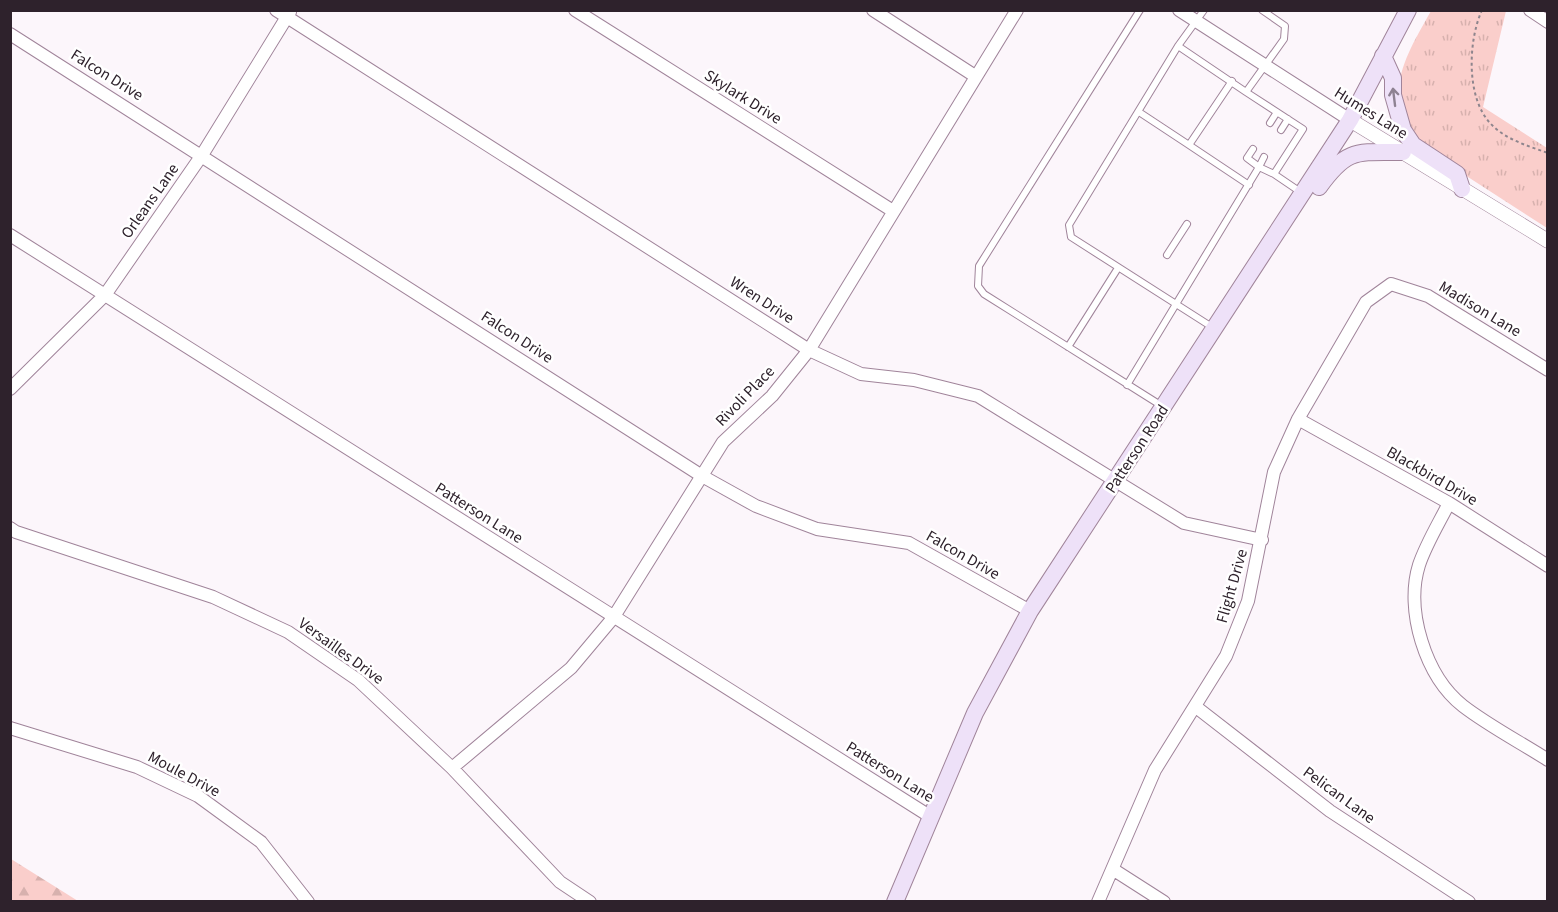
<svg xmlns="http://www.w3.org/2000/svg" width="1558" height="912" viewBox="0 0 1558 912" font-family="'Source Sans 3',sans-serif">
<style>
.grass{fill:url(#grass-tufts)}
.forest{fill:url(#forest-firs)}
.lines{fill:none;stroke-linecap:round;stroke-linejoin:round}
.service-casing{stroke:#a0849a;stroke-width:8}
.minor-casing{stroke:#a0849a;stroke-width:14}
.tertiary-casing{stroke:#a0849a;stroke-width:15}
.secondary-casing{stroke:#a0849a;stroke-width:18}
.path{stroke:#8e858d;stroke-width:2;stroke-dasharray:3 3;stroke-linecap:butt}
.service{stroke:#fff;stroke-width:6}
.minor{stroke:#fff;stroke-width:12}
.tertiary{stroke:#fff;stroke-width:14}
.secondary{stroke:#eee1f8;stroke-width:16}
.oneway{stroke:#8e8292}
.labels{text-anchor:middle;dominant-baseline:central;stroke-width:5;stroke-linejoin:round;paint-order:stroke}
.street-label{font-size:16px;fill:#2e222c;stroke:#fff}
</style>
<defs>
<pattern id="grass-tufts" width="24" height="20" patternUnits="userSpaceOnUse" patternTransform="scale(1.5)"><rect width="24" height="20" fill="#facecb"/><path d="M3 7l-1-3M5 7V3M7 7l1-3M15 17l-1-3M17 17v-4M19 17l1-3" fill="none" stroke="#d7b1ae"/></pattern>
<pattern id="forest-firs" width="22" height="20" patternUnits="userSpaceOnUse" patternTransform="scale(1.5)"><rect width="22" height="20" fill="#facecb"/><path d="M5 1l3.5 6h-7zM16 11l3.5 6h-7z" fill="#d7b1ae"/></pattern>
</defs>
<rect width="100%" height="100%" fill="#fcf6fb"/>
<path class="grass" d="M1431 11H1506L1483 107 1547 148V228L1420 146C1379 98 1405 57 1431 11Z"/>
<path class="forest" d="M11 859 78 901H11Z"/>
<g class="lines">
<defs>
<path id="service" d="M1140 10 979 266 978 286 984 294 1162 406
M1204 10 1178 46 1069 225 1071 237 1212 327
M1262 10 1285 26 1284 39 1246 92 1303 129 1274 174 1302 193
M1178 46 1246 92
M1232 81 1189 145 1249 185
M1139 112 1189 145
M1270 123 1277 112
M1281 130 1288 119
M1253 149 1247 158 1259 167 1264 157
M1167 255 1187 224
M1068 347 1118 268
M1127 385 1259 167 1274 174"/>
<path id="minor" d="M276 10 809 350 861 374 914 380 978 396 1184 523 1262 540
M575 10 893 211
M873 10 975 76
M1179 10 1350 120
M1530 10 1548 22
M10 34 702 476 756 506 817 529 909 543 1030 611
M10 235 931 817
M10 389 105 295 202 155 290 12
M1298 419 1449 503 1548 566
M1449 503C1439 523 1426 544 1419 565 1405 610 1425 676 1463 706 1489 726 1520 742 1548 760
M10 528 16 532 213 597 288 632 358 680 452 768 560 882 590 902
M1196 707 1330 811 1469 902
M10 728 137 767 198 796 261 842 308 902
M452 768 571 668 613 618 723 442 772 396 809 350 1017 10
M1114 870 1164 902
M1098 902 1155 770 1226 656 1248 601 1274 472 1298 419 1366 302 1391 284 1428 296 1548 370"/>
<path id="tertiary" d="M1350 120 1548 241"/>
<path id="secondary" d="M1383 56 1393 78V95L1403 130 1413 145 1457 174 1462 189
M1319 187C1347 148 1356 152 1403 152
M895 902 975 713 1030 611 1350 120 1408 10"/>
</defs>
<use href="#service" class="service-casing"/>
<use href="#minor" class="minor-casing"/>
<use href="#tertiary" class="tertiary-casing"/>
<use href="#secondary" class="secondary-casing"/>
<path class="path" d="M1482 10C1468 41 1466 97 1490 123 1504 139 1528 146 1548 153"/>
<use href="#service" class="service"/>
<use href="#minor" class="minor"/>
<use href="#tertiary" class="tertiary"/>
<use href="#secondary" class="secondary"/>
</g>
<defs><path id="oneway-shaft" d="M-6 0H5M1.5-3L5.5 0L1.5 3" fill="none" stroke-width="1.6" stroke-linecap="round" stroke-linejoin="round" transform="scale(1.5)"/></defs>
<use class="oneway" href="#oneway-shaft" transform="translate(1394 97) rotate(-97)"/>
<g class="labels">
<g class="street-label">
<text transform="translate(107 75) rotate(32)">Falcon Drive</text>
<text transform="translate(743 97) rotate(32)">Skylark Drive</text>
<text transform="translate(1371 113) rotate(32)">Humes Lane</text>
<text transform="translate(150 201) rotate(-55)">Orleans Lane</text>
<text transform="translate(762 300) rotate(33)">Wren Drive</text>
<text transform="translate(1480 309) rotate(31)">Madison Lane</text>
<text transform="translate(517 337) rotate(33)">Falcon Drive</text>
<text transform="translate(745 396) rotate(-46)">Rivoli Place</text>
<text transform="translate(1137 449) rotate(-57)">Patterson Road</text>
<text transform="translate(1432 476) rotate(30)">Blackbird Drive</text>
<text transform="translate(479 513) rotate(32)">Patterson Lane</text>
<text transform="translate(963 555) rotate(30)">Falcon Drive</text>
<text transform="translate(1232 586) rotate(-74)">Flight Drive</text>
<text transform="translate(341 651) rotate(36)">Versailles Drive</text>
<text transform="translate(890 772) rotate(32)">Patterson Lane</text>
<text transform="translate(184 774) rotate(28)">Moule Drive</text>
<text transform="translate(1339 795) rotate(36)">Pelican Lane</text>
</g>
</g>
<rect width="1558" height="912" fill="none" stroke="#2e222c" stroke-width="24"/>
</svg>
